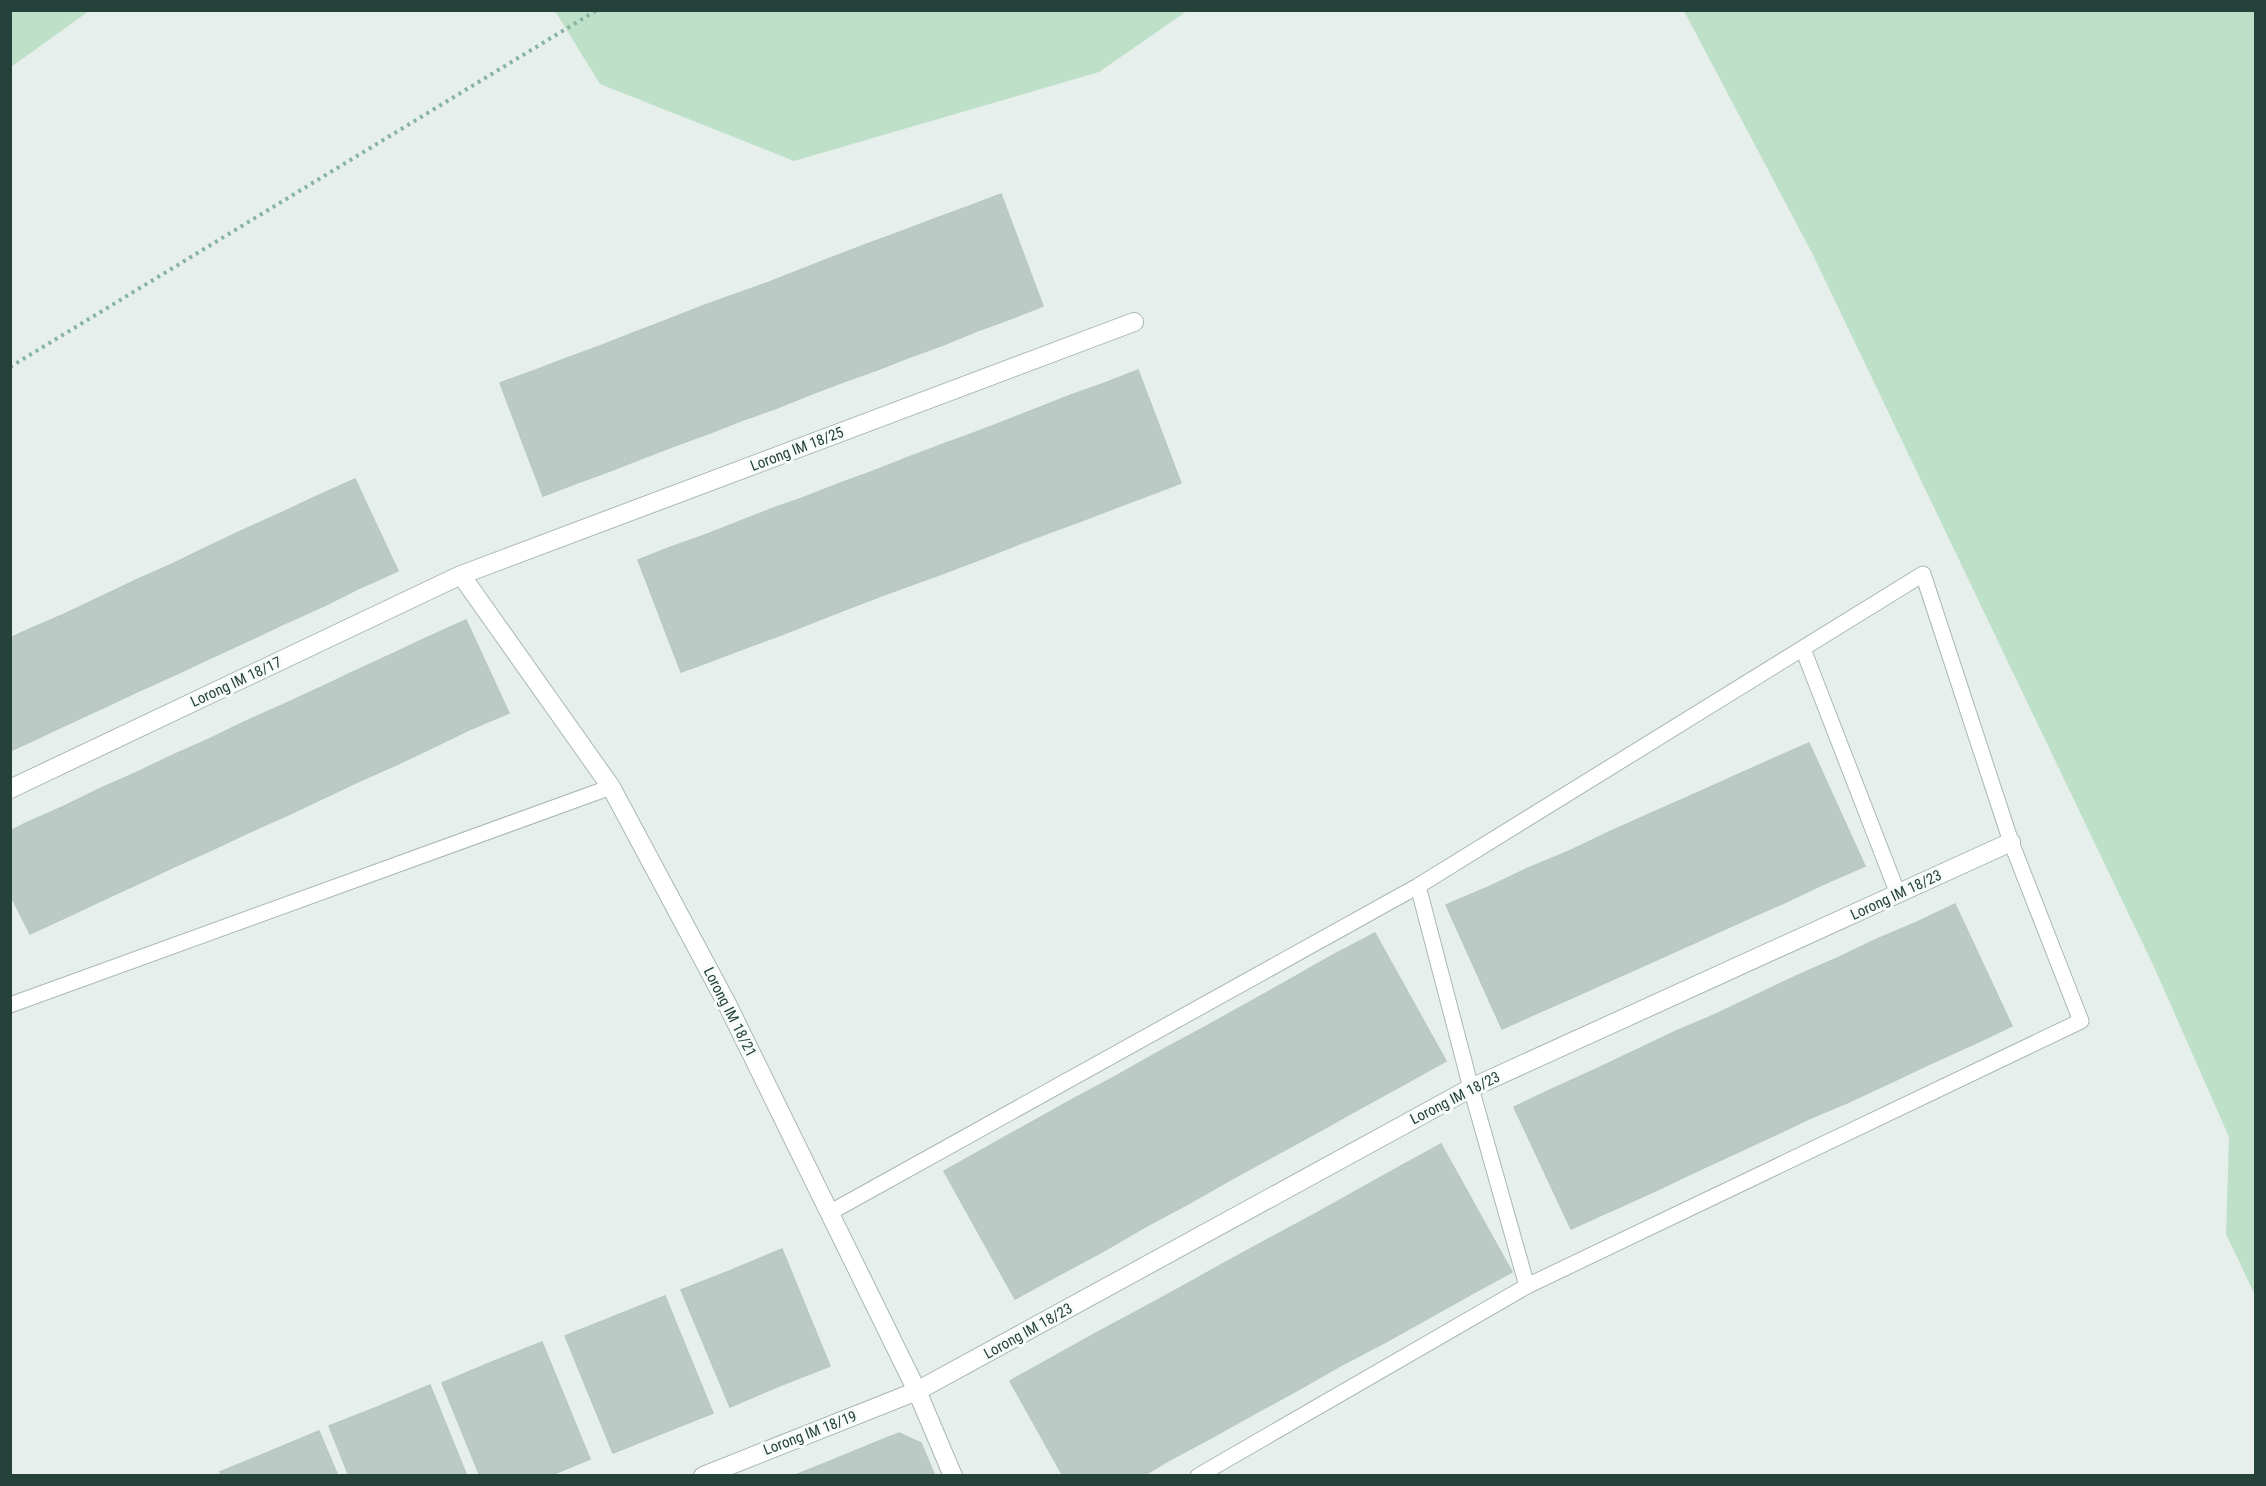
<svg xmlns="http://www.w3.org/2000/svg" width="2266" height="1486" viewBox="0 0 2266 1486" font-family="'Roboto Condensed',sans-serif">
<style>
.green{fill:#bfe0c8}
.building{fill:#bbcac4;stroke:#b8c9c2;stroke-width:1.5}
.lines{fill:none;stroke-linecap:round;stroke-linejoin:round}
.service-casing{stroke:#a8b8b2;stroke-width:17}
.minor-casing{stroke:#a8b8b2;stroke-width:20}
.path{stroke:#86b3a5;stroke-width:4;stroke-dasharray:3 4.5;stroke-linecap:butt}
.service{stroke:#fff;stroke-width:15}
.minor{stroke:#fff;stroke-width:18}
.labels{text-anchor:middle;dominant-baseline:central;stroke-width:6;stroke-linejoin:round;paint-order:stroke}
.street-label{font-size:15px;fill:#24423a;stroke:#f7fbf9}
</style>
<rect width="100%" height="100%" fill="#e6efeb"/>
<path class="green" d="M11 10H89V11L11 67Z
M555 11H1187L1099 72 794 161 600 84Z
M1684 11H2255V1295L2226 1234 2229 1137 2155 969 1813 255Z"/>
<path class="building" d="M1001 194 1043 306 1010 319 967 207Z
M967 207 1010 319 977 331 934 219Z
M934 219 977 331 943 345 900 232Z
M900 232 943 345 910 357 867 244Z
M867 244 910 357 877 370 833 257Z
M833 257 877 370 843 382 800 270Z
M800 270 843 382 809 395 767 283Z
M767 283 809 395 777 408 733 295Z
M733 295 777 408 743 420 700 307Z
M700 307 743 420 710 433 667 320Z
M667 320 710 433 677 445 633 333Z
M633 333 677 445 643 458 600 346Z
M600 346 643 458 610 471 567 358Z
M567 358 610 471 577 483 533 371Z
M1138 370 1181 483 1147 496 1105 383Z
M533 371 577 483 543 496 500 383Z
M1105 383 1147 496 1115 508 1071 395Z
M1071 395 1115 508 1081 521 1038 408Z
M1038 408 1081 521 1048 533 1005 421Z
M1005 421 1048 533 1014 546 971 434Z
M971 434 1014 546 981 559 938 446Z
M938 446 981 559 947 572 904 459Z
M904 459 947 572 914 584 871 472Z
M871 472 914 584 881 596 838 484Z
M355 479 398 571 360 588 317 496Z
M838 484 881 596 847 609 805 497Z
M317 496 360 588 324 606 281 513Z
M805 497 847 609 814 622 771 509Z
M771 509 814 622 781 635 738 522Z
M281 513 324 606 286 623 243 530Z
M738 522 781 635 748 647 705 535Z
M243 530 286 623 250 640 207 547Z
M705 535 748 647 714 660 671 547Z
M207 547 250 640 213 657 170 565Z
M671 547 714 660 681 672 638 560Z
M170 565 213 657 177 674 134 581Z
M134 581 177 674 139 691 96 599Z
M96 599 139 691 103 708 60 616Z
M60 616 103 708 66 725 23 632Z
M466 620 509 713 471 729 428 637Z
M23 632 66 725 30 742 10 701V638Z
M428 637 471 729 436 746 392 654Z
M392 654 436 746 398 764 355 671Z
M355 671 398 764 362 780 319 688Z
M319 688 362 780 324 798 280 706Z
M10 701 30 742 10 751Z
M280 706 324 798 288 815 244 722Z
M244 722 288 815 250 832 207 740Z
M207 740 250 832 214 849 171 756Z
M1809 743 1865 866 1824 884 1768 761Z
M171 756 214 849 176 866 133 774Z
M1768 761 1824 884 1784 903 1728 779Z
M133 774 176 866 140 883 97 790Z
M1728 779 1784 903 1743 921 1688 797Z
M97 790 140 883 103 900 60 808Z
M1688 797 1743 921 1703 939 1647 815Z
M60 808 103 900 67 917 24 824Z
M1647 815 1703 939 1663 957 1607 833Z
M24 824 67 917 30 934 10 894V831Z
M1607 833 1663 957 1623 975 1567 852Z
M1567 852 1623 975 1583 993 1526 869Z
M1526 869 1583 993 1542 1011 1486 888Z
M1486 888 1542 1011 1502 1029 1446 905Z
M1955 904 2012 1026 1972 1045 1915 923Z
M1915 923 1972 1045 1932 1063 1875 940Z
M1375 933 1446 1061 1403 1085 1331 956Z
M1875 940 1932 1063 1892 1082 1835 959Z
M1331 956 1403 1085 1361 1108 1289 980Z
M1835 959 1892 1082 1851 1101 1794 977Z
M1794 977 1851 1101 1811 1118 1754 996Z
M1289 980 1361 1108 1318 1132 1246 1004Z
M1754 996 1811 1118 1771 1137 1714 1015Z
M1246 1004 1318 1132 1274 1156 1203 1028Z
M1714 1015 1771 1137 1732 1155 1674 1032Z
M1203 1028 1274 1156 1232 1179 1160 1051Z
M1674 1032 1732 1155 1691 1174 1634 1051Z
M1160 1051 1232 1179 1188 1204 1116 1076Z
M1634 1051 1691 1174 1651 1193 1594 1070Z
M1594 1070 1651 1193 1611 1211 1554 1088Z
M1116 1076 1188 1204 1145 1227 1073 1099Z
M1554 1088 1611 1211 1571 1229 1514 1107Z
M1073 1099 1145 1227 1102 1252 1030 1123Z
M1030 1123 1102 1252 1059 1275 987 1147Z
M1441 1144 1512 1272 1470 1295 1399 1167Z
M987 1147 1059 1275 1015 1299 944 1171Z
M1399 1167 1470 1295 1427 1319 1356 1191Z
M1356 1191 1427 1319 1384 1343 1313 1215Z
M1313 1215 1384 1343 1340 1366 1270 1238Z
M1270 1238 1340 1366 1298 1390 1226 1262Z
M782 1249 830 1366 779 1386 732 1270Z
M1226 1262 1298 1390 1254 1414 1183 1286Z
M732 1270 779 1386 730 1407 681 1290Z
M1183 1286 1254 1414 1211 1438 1139 1310Z
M665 1296 713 1413 663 1433 615 1316Z
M1139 1310 1211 1438 1168 1461 1096 1333Z
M615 1316 663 1433 613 1453 565 1336Z
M1096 1333 1168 1461 1143 1476H1119L1053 1357Z
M542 1342 590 1459 549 1476H538L492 1362Z
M1053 1357 1119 1476H1063L1010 1381Z
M492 1362 538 1476H480L442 1383Z
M430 1385 467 1476H408L380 1406Z
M380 1406 408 1476H349L329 1426Z
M319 1431 338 1476H281L271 1451Z
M899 1433 921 1443 935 1476H887L874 1443Z
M874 1443 887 1476H839L833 1460Z
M271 1451 281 1476H222L220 1472Z
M833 1460 839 1476H793Z"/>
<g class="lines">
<defs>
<path id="service" d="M1803 649 1898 894
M1418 886 1471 1088 1527 1286
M10 1005 611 787
M829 1213 1418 886 1923 574 2011 842 2081 1021 1527 1286 1198 1476"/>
<path id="minor" d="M461 575 611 787 727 1004 917 1391 953 1476
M10 789 461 575 1134 322
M703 1476 917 1391 1471 1088 2011 842"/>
</defs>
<use href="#service" class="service-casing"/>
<use href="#minor" class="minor-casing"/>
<path class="path" d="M10 367 597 10"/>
<use href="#service" class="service"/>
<use href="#minor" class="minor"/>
</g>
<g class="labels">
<g class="street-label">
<text transform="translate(797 449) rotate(-21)">Lorong IM 18/25</text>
<text transform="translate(236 682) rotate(-25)">Lorong IM 18/17</text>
<text transform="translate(1896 895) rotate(-25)">Lorong IM 18/23</text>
<text transform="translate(730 1012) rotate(63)">Lorong IM 18/21</text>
<text transform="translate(1455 1098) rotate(-27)">Lorong IM 18/23</text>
<text transform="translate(1028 1331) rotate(-29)">Lorong IM 18/23</text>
<text transform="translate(810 1433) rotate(-21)">Lorong IM 18/19</text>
</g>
</g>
<rect width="2266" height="1486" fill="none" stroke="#24423a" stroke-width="24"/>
</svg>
